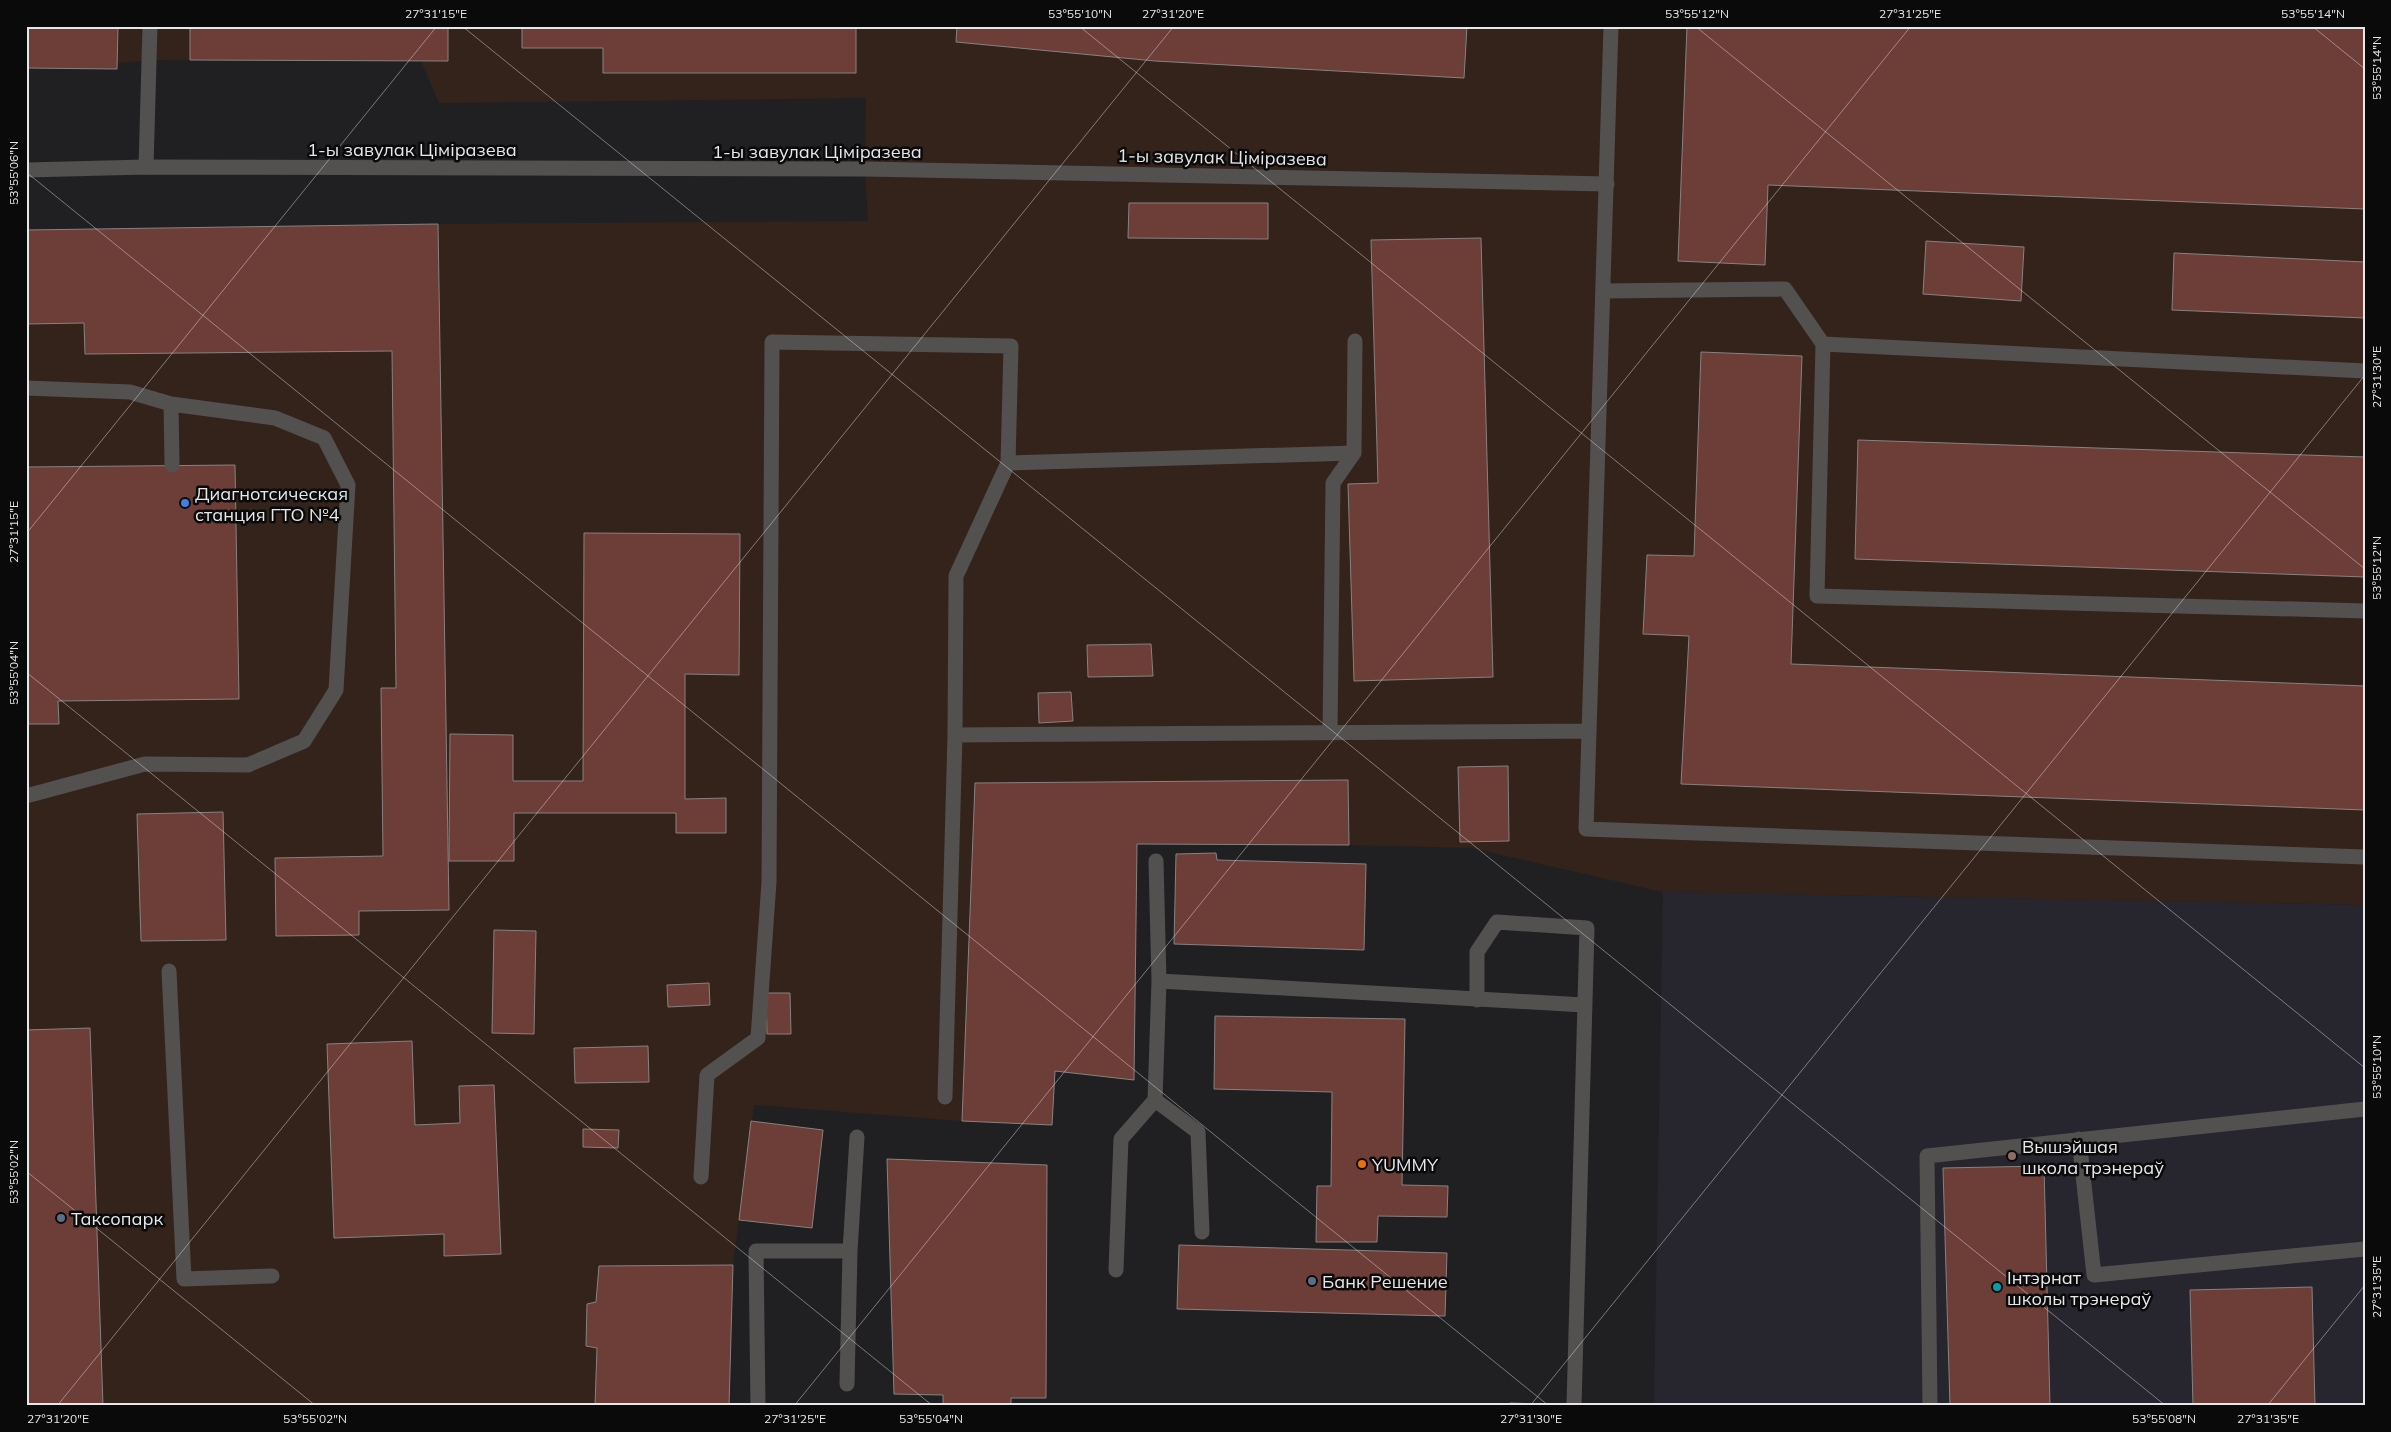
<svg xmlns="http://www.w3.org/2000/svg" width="2391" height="1432" viewBox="0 0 2391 1432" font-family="Mulish,sans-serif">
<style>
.industrial{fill:#34231a}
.built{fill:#27262f}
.building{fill:#6d3d38;stroke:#878281}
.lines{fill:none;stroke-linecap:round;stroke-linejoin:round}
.service{stroke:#535050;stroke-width:15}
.minor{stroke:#535050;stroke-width:15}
.ticks{fill:none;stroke:#e7e7ea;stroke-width:1;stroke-opacity:0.45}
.shop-dot{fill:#3f7fe0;stroke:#0a0a0b;stroke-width:2}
.education-dot{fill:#8d6e63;stroke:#0a0a0b;stroke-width:2}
.food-dot{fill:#e8710a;stroke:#0a0a0b;stroke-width:2}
.service-dot{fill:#5c6f8a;stroke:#0a0a0b;stroke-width:2}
.culture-dot{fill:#0f9aa8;stroke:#0a0a0b;stroke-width:2}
.labels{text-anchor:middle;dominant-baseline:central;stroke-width:5;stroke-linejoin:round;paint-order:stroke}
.street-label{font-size:18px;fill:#e7e7ea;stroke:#0a0a0b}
.poi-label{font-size:18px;fill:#e7e7ea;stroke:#0a0a0b;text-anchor:start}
.neatline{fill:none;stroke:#e7e7ea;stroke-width:2}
.ticks-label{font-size:12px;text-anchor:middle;fill:#e7e7ea}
</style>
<rect width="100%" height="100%" fill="#202023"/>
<path class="industrial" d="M26 26H2365V905L1663 892 1472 848 1349 845 1348 780 975 783 962 1121 754 1105 733 1265 729 1406H26V230L438 224 868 221 865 169 866 98 439 103 421 61 149 60 118 63 117 69 26 68Z"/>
<path class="built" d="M1663 892 2365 905V1406H1654Z"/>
<path class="building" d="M26 26 118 27 117 69 26 68Z
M190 26H448V61L190 60Z
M522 26H856V73H603V48H522Z
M957 26H1467L1464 78 1155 61 956 42Z
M1687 26H2365V209L1768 185 1765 265 1678 261Z
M1129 203H1268V239L1128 238Z
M438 224 449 910 359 911V935L276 936 275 858 383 856 381 688H396L392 351 85 354 84 323 26 324V230Z
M1481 238 1493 677 1354 681 1348 484 1378 483 1371 240Z
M1926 241 2024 247 2021 301 1923 294Z
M2174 253 2365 262V318L2172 310Z
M1701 352 1802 356 1791 664 2365 686V810L1681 784 1689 636 1643 634 1647 555 1694 556Z
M1858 440 2365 457V577L1855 559Z
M235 465 239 699 58 701 59 724H26V467Z
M584 533 740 534 739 675 685 674V799L726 798V833H676V813H514V861H449L450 734 513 735V781H583Z
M1151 644 1153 676 1088 677 1087 645Z
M1071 692 1073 721 1039 723 1038 693Z
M1508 766 1509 841 1460 842 1458 767Z
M1348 780 1349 845 1137 844 1134 1080 1055 1071 1052 1125 962 1121 975 783Z
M223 812 226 940 141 941 137 814Z
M1216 853 1217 860 1366 864 1364 950 1174 944 1176 854Z
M494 930 536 931 534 1034 492 1033Z
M709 983 710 1005 668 1007 667 985Z
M766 993H790L791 1034H767Z
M1215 1016 1405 1019 1402 1185 1448 1186 1447 1217 1378 1216 1377 1242H1316L1317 1186H1331L1332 1092 1214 1089Z
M90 1028 103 1406H26V1030Z
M412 1041 415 1125 460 1123 459 1086 494 1085 501 1254 444 1256V1234L334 1238 327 1044Z
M648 1046 649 1082 575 1083 574 1048Z
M751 1121 823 1130 812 1228 739 1220Z
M583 1129 619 1130 618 1148 583 1147Z
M887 1159 1047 1165 1046 1398H1011V1406H943V1395L894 1394Z
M2044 1166 2050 1406H1950L1943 1168Z
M1179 1245 1447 1253 1445 1316 1177 1309Z
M733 1265 729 1406H595L597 1348 586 1346 587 1304 596 1302 599 1266Z
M2312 1287 2315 1406H2193L2190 1290Z
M1510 1403 1542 1404V1406H1509Z"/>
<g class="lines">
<path class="service" d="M1611 26 1586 829 2365 857
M146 167 150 26
M1603 291 1785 289 1823 344
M2365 371 1823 344 1817 596 2365 611
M26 388 130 392 171 404 275 418 324 438 348 485 336 690 304 741 248 765 145 764 26 796
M171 404 172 465
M1330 733 1333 483 1354 453 1355 341
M955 735 956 576 1008 463
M1156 861 1159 981
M169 971 184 1279 272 1276
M1477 1000V952L1497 922 1587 928 1574 1406
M945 1097 955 735 1589 731
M1155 1100 1198 1132 1202 1232
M2079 1139 2094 1275 2365 1249
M701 1177 707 1075 758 1038 769 882 772 342 1011 346 1008 463 1354 453
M850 1251 857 1137
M1116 1270 1121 1139 1155 1100 1159 981 1584 1005
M758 1406 756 1251H850L847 1384
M1930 1406 1927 1156 2365 1109"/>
<path class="minor" d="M26 170 146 167 865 169 1607 184"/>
</g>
<path class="ticks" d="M462 26 2166 1406M1079 26 2365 1068M1695 26 2365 569M2312 26 2365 69M26 172 1549 1406M26 534 437 26M26 672 933 1406M26 1171 316 1406M57 1406 1174 26M794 1406 1911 26M1530 1406 2365 375M2267 1406 2365 1285"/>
<circle class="shop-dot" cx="185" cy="503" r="5"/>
<circle class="education-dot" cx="2012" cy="1156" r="5"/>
<circle class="food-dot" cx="1362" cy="1164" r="5"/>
<g class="service-dot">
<circle cx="61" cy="1218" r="5"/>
<circle cx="1312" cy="1281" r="5"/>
</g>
<circle class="culture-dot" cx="1997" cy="1287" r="5"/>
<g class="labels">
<g class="street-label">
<text x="412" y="149">1-ы завулак Ціміразева</text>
<text x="817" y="151">1-ы завулак Ціміразева</text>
<text transform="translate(1222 157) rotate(1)">1-ы завулак Ціміразева</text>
</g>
<g class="poi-label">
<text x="195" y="493">Диагнотсическая<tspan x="195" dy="21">станция ГТО №4</tspan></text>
<text x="2022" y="1146">Вышэйшая<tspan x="2022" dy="21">школа трэнераў</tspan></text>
<text x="1372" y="1164">YUMMY</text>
<text x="71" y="1218">Таксопарк</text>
<text x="2007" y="1277">Інтэрнат<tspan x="2007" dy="21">школы трэнераў</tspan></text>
<text x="1322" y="1281">Банк Решение</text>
</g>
</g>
<rect width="2391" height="1432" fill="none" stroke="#0a0a0b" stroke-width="55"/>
<rect x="28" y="28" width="2336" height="1376" class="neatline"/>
<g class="ticks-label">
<text x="436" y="18">27°31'15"E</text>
<text x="1080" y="18">53°55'10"N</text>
<text x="1173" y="18">27°31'20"E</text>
<text x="1697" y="18">53°55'12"N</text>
<text x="1910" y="18">27°31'25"E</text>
<text x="2313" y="18">53°55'14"N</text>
<text transform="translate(2377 68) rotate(-90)" y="4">53°55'14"N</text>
<text transform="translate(14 173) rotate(-90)" y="4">53°55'06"N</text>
<text transform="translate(2377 377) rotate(-90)" y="4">27°31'30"E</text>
<text transform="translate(14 532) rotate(-90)" y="4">27°31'15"E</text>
<text transform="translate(2377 568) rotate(-90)" y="4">53°55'12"N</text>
<text transform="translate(14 673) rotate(-90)" y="4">53°55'04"N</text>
<text transform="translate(2377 1067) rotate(-90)" y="4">53°55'10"N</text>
<text transform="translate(14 1172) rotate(-90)" y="4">53°55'02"N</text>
<text transform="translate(2377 1287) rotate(-90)" y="4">27°31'35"E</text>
<text x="58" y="1423">27°31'20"E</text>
<text x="315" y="1423">53°55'02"N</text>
<text x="795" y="1423">27°31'25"E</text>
<text x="931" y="1423">53°55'04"N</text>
<text x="1531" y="1423">27°31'30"E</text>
<text x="2164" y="1423">53°55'08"N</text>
<text x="2268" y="1423">27°31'35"E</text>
</g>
</svg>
